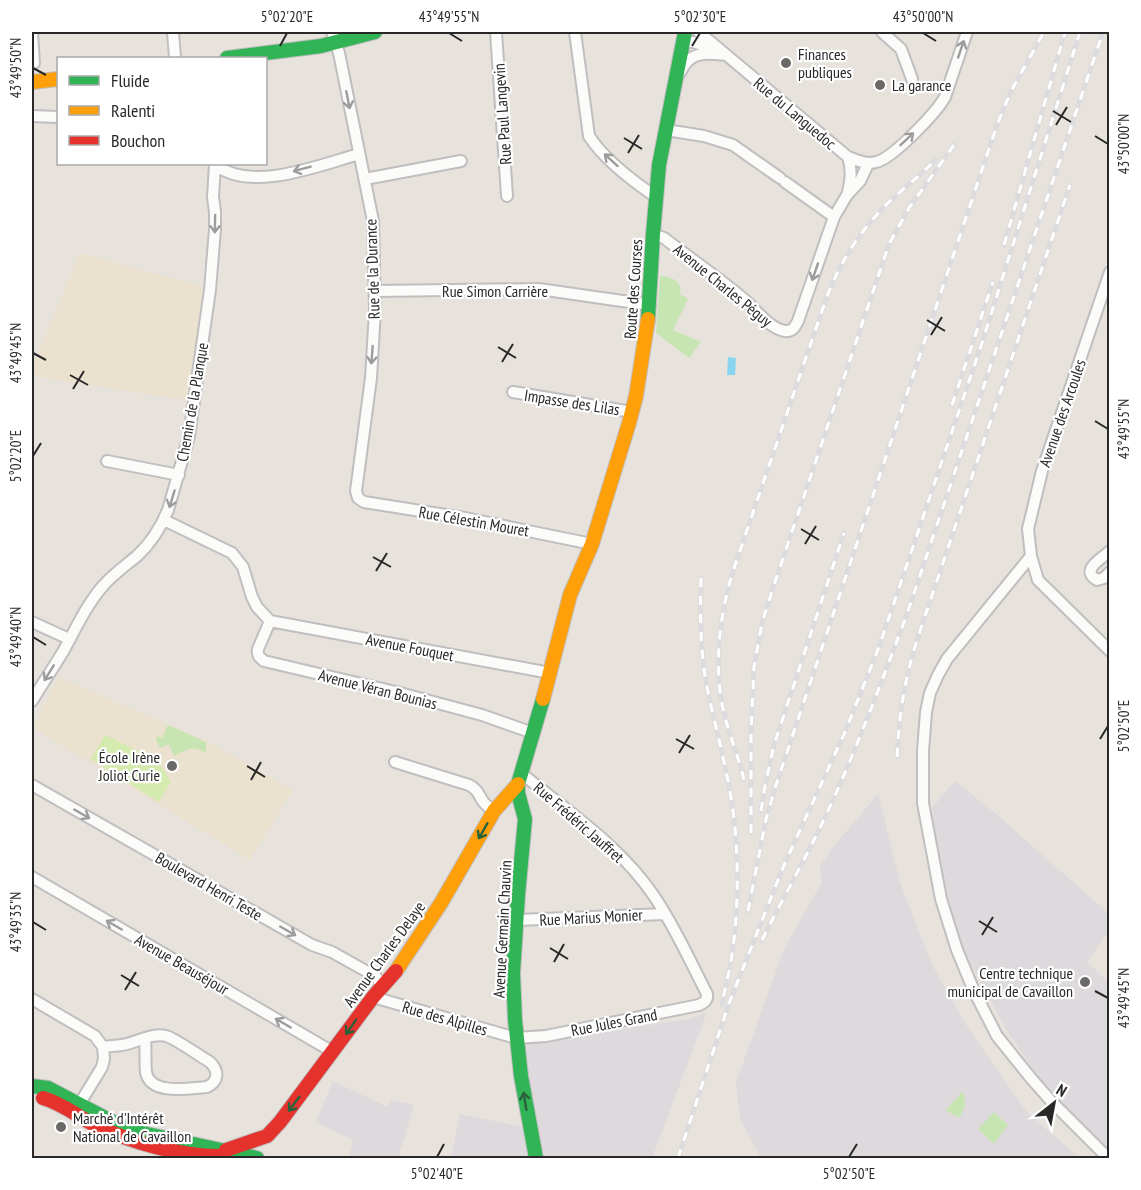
<svg xmlns="http://www.w3.org/2000/svg" width="1141" height="1190" viewBox="0 0 1141 1190" font-family="'PT Sans Narrow',sans-serif">
<style>
.industrial{fill:#ddd9dc}
.education{fill:#ebe1cf}
.green{fill:#c7e5b2}
.pitch{fill:#d4eaae}
.water{fill:#89d5ef}
.lines{fill:none;stroke-linecap:round;stroke-linejoin:round}
.street-casing{stroke:#c0bebe;stroke-width:14}
.fast-casing{stroke:#c0bebe;stroke-width:16}
.slow-casing{stroke:#c0bebe;stroke-width:16}
.jam-casing{stroke:#c0bebe;stroke-width:16}
.street{stroke:#fbfbfa;stroke-width:10}
.fast{stroke:#30b455;stroke-width:14}
.slow{stroke:#ff9f0a;stroke-width:14}
.jam{stroke:#e5322d;stroke-width:14}
.rail-casing{stroke:#dcdcde;stroke-width:5}
.rail{stroke:#fff;stroke-width:3;stroke-dasharray:9;stroke-linecap:butt}
.oneway{stroke:#9c9c9c}
.oneway2{stroke:#2b603a}
.ticks{fill:none;stroke:#282828;stroke-width:2}
.poi-dot{fill:#6b6967;stroke:#fff;stroke-width:2}
.labels{text-anchor:middle;dominant-baseline:central;stroke-width:4.5;stroke-linejoin:round;paint-order:stroke}
.poi-label{font-size:16px;fill:#282828;stroke:#fff;text-anchor:start}
.street-label{font-size:16px;fill:#282828;stroke:#fff}
.neatline{fill:none;stroke:#282828;stroke-width:2}
.ticks-label{font-size:15px;text-anchor:middle;fill:#282828}
</style>
<rect width="100%" height="100%" fill="#e7e2dc"/>
<path class="industrial" d="M955 781 996 814 1109 914V930L1087 962 1109 983V1150L1061 1105 1035 1072 1004 1026 964 951 944 885 935 833 932 808Z
M878 794 900 883 932 965 967 1026 1026 1111 1079 1158H761L740 1119 736 1083 784 949 822 882 820 866 834 846Z
M707 1012 652 1158H542L530 1096 524 1043 691 1019Z
M333 1081 387 1107 392 1100 414 1105 398 1158H348L353 1140 316 1122Z
M460 1114 523 1127 529 1158H451Z"/>
<path class="education" d="M80 253 205 287 186 400 32 376V366Z
M58 677 207 741 293 790 250 860 33 728Z"/>
<path class="green" d="M660 276C672 277 683 281 680 294L688 299 673 330 701 342 689 358 656 333Z
M168 725 206 742V751L205 753C193 744 186 750 174 756L169 744 160 748 156 739 157 736 162 738Z
M962 1092 964 1094 965 1106 960 1117 954 1115 946 1110Z
M994 1112 1008 1125 994 1144 978 1129Z"/>
<path class="pitch" d="M105 735 157 760 171 782 159 802 91 759Z"/>
<path class="water" d="M728 357 736 358 735 375H727Z"/>
<g class="lines">
<defs>
<path id="street" d="M173 32 175 58
M332 32 339 53 373 221 375 310 371 378 356 491 358 498 364 502 465 518 592 544
M496 32 507 196
M575 32 589 136C603 158 634 182 656 197
M699 32 848 157C857 160 866 165 876 162 892 159 936 113 945 97L967 32
M882 32 901 49 912 79
M32 33 34 63
M683 42H693L716 50
M679 74C682 70 684 64 688 61 697 51 714 54 726 55
M32 116 58 117
M666 130 704 136 733 145 780 178
M216 165C251 193 320 165 359 154
M365 179 461 161
M785 182 834 217
M848 192C851 179 852 169 848 157
M653 234 664 238C691 259 719 278 745 300 755 309 770 329 785 331 792 332 795 327 798 321L834 217 847 195 860 181 868 164
M1110 272 1042 471 1028 529 1031 556 1038 580 1110 651
M375 291 539 289 650 305
M513 392 632 412
M107 461 179 475
M164 520 232 553 243 567 252 597 257 607 270 621
M1110 551C1101 559 1080 570 1097 580L1104 578 1110 572
M1031 556 947 659 938 675 930 693 926 712 923 751V803L941 899 957 950 974 991 997 1036 1030 1077 1050 1100 1108 1158
M270 621 258 649C257 655 259 657 264 661L400 693 482 715 533 733
M270 621 550 673
M32 622 69 639
M32 701C42 684 54 667 64 650 76 628 86 606 102 587 112 575 125 566 137 556 150 544 161 527 168 510L189 436 210 290 215 229V212L213 197 215 164
M395 762 469 785C477 789 478 793 482 800 485 805 490 808 494 811
M32 785 312 945 332 952 373 975 377 978 382 988
M32 877 333 1052
M517 920 664 914
M373 997 516 1038 546 1036 699 1005C704 1003 708 1000 707 994 690 961 675 927 654 896 621 847 570 813 526 777L521 775
M32 999 95 1036 103 1047 104 1059 102 1067 77 1108
M103 1047C109 1046 116 1046 122 1045 137 1043 153 1031 169 1037 180 1042 198 1055 210 1062 219 1071 219 1081 207 1087 190 1088 150 1096 146 1072 145 1061 146 1049 145 1038"/>
<path id="fast" d="M227 58 321 46 375 32
M648 319 653 234 659 165 685 32
M32 1086 48 1088 111 1121 138 1132 257 1158
M536 1158 521 1076 515 1020 513 973 518 895 525 819 518 793V784L543 699"/>
<path id="slow" d="M32 82 58 79
M543 699 570 595 592 544 629 423 636 396 648 319
M396 971 441 903 494 811 518 784"/>
<path id="jam" d="M43 1098C61 1103 76 1115 93 1124 129 1142 182 1157 223 1156
M226 1150 267 1136 280 1122 373 997 396 971"/>
</defs>
<use href="#street" class="street-casing"/>
<use href="#fast" class="fast-casing"/>
<use href="#slow" class="slow-casing"/>
<use href="#jam" class="jam-casing"/>
<use href="#street" class="street"/>
<use href="#fast" class="fast"/>
<use href="#slow" class="slow"/>
<use href="#jam" class="jam"/>
<defs>
<path id="rail" d="M1004 245 1065 32
M952 405 993 282
M701 578C700 614 700 651 707 687 715 726 726 764 732 804 739 849 739 910 732 954 730 971 725 987 722 1004
M897 757C899 716 904 683 916 643L1070 185
M744 780C738 754 727 730 722 704 714 659 720 617 732 574L825 302C839 263 860 230 890 201 905 187 921 175 935 160
M761 811 765 786 774 745 844 533
M751 833V733L754 667 762 623 773 588 889 244 909 208 954 145
M748 911 766 819 775 788 997 125 1011 91 1044 32
M762 940C779 906 798 872 815 838 850 767 878 691 906 617L1103 32
M678 1158 728 1006 784 865 845 732 879 647 981 346 1080 32"/>
</defs>
<use href="#rail" class="rail-casing"/>
<use href="#rail" class="rail"/>
</g>
<defs><path id="oneway-shaft" d="M-6 0H5M1.5-3L5.5 0L1.5 3" fill="none" stroke-width="1.6" stroke-linecap="round" stroke-linejoin="round" transform="scale(1.5)"/></defs>
<g class="oneway">
<use href="#oneway-shaft" transform="translate(961 49) rotate(-71)"/>
<use href="#oneway-shaft" transform="translate(348 100) rotate(79)"/>
<use href="#oneway-shaft" transform="translate(907 139) rotate(-43)"/>
<use href="#oneway-shaft" transform="translate(611 160) rotate(-138)"/>
<use href="#oneway-shaft" transform="translate(302 169) rotate(165)"/>
<use href="#oneway-shaft" transform="translate(215 224) rotate(91)"/>
<use href="#oneway-shaft" transform="translate(815 272) rotate(109)"/>
<use href="#oneway-shaft" transform="translate(372 355) rotate(94)"/>
<use href="#oneway-shaft" transform="translate(172 499) rotate(107)"/>
<use href="#oneway-shaft" transform="translate(49 673) rotate(122)"/>
<use href="#oneway-shaft" transform="translate(82 814) rotate(30)"/>
<use href="#oneway-shaft" transform="translate(114 925) rotate(-150)"/>
<use href="#oneway-shaft" transform="translate(288 931) rotate(30)"/>
<use href="#oneway-shaft" transform="translate(283 1023) rotate(-150)"/>
</g>
<g class="oneway2">
<use href="#oneway-shaft" transform="translate(483 831) rotate(120)"/>
<use href="#oneway-shaft" transform="translate(351 1027) rotate(125)"/>
<use href="#oneway-shaft" transform="translate(525 1101) rotate(-99)"/>
<use href="#oneway-shaft" transform="translate(294 1104) rotate(127)"/>
</g>
<path class="ticks" d="M449 33 462 41M923 33 936 41M280 46 287 33M692 46 700 33M33 68 46 75M1053 111 1071 122M1056 125 1067 107M1095 136 1108 144M624 138 642 149M628 153 639 135M927 320 945 331M931 335 942 317M498 347 516 358M33 353 46 360M502 362 513 344M70 375 88 385M73 389 84 371M1095 421 1108 429M33 456 41 443M801 529 819 540M805 544 816 526M373 557 391 567M376 571 387 553M33 637 46 645M676 739 694 749M1100 739 1108 726M679 753 690 735M247 766 265 777M251 780 261 762M979 921 997 932M33 922 46 930M982 935 993 917M550 948 568 959M554 962 564 944M121 975 139 986M125 990 136 972M1095 991 1108 998M437 1157 444 1144M849 1157 857 1144"/>
<g class="poi-dot">
<circle cx="786" cy="63" r="6"/>
<circle cx="880" cy="85" r="6"/>
<circle cx="172" cy="766" r="6"/>
<circle cx="1085" cy="982" r="6"/>
<circle cx="61" cy="1127" r="6"/>
</g>
<g class="labels">
<g class="poi-label">
<text x="798" y="54">Finances<tspan x="798" dy="18">publiques</tspan></text>
<text x="892" y="85">La garance</text>
<text x="160" y="757" text-anchor="end">École Irène<tspan x="160" dy="18">Joliot Curie</tspan></text>
<text x="1073" y="973" text-anchor="end">Centre technique<tspan x="1073" dy="18">municipal de Cavaillon</tspan></text>
<text x="73" y="1118">Marché d'Intérêt<tspan x="73" dy="18">National de Cavaillon</tspan></text>
</g>
<g class="street-label">
<text transform="translate(795 113) rotate(40)">Rue du Languedoc</text>
<text transform="translate(502 114) rotate(-94)">Rue Paul Langevin</text>
<text transform="translate(372 269) rotate(-92)">Rue de la Durance</text>
<text transform="translate(723 285) rotate(39)">Avenue Charles Péguy</text>
<text transform="translate(633 289) rotate(-86)">Route des Courses</text>
<text x="495" y="291">Rue Simon Carrière</text>
<text transform="translate(192 402) rotate(-80)">Chemin de la Planque</text>
<text transform="translate(572 402) rotate(9)">Impasse des Lilas</text>
<text transform="translate(1062 413) rotate(-71)">Avenue des Arcoules</text>
<text transform="translate(474 521) rotate(10)">Rue Célestin Mouret</text>
<text transform="translate(410 647) rotate(11)">Avenue Fouquet</text>
<text transform="translate(378 689) rotate(14)">Avenue Véran Bounias</text>
<text transform="translate(579 822) rotate(41)">Rue Frédéric Jauffret</text>
<text transform="translate(209 886) rotate(30)">Boulevard Henri Teste</text>
<text transform="translate(591 917) rotate(-3)">Rue Marius Monier</text>
<text transform="translate(502 929) rotate(-87)">Avenue Germain Chauvin</text>
<text transform="translate(384 954) rotate(-54)">Avenue Charles Delaye</text>
<text transform="translate(182 964) rotate(30)">Avenue Beauséjour</text>
<text transform="translate(445 1018) rotate(16)">Rue des Alpilles</text>
<text transform="translate(614 1022) rotate(-11)">Rue Jules Grand</text>
</g>
</g>
<rect width="1141" height="1190" fill="none" stroke="#ffffff" stroke-width="66"/>
<rect x="57" y="57" width="210" height="108" fill="#ffffff" stroke="#a9a9a9" stroke-width="1.5"/>
<rect x="69" y="76" width="30" height="9" fill="#30b455" stroke="#a9a9a9" stroke-width="1.5"/>
<text x="111" y="87" font-size="18" fill="#282828">Fluide</text>
<rect x="69" y="106" width="30" height="9" fill="#ff9f0a" stroke="#a9a9a9" stroke-width="1.5"/>
<text x="111" y="117" font-size="18" fill="#282828">Ralenti</text>
<rect x="69" y="136" width="30" height="9" fill="#e5322d" stroke="#a9a9a9" stroke-width="1.5"/>
<text x="111" y="147" font-size="18" fill="#282828">Bouchon</text>
<g transform="translate(1054 1103) rotate(31)" stroke="#ffffff" stroke-width="4.5" paint-order="stroke">
<path d="M0-4.5L10 22L0 15L-10 22Z" fill="#282828"/>
<text y="-9" font-size="16" font-weight="bold" text-anchor="middle" fill="#282828">N</text>
</g>
<rect x="33" y="33" width="1075" height="1124" class="neatline"/>
<g class="ticks-label">
<text x="287" y="22">5°02'20"E</text>
<text x="449" y="22">43°49'55"N</text>
<text x="700" y="22">5°02'30"E</text>
<text x="923" y="22">43°50'00"N</text>
<text transform="translate(16 68) rotate(-90)" y="5">43°49'50"N</text>
<text transform="translate(1124 144) rotate(-90)" y="5">43°50'00"N</text>
<text transform="translate(16 353) rotate(-90)" y="5">43°49'45"N</text>
<text transform="translate(1124 429) rotate(-90)" y="5">43°49'55"N</text>
<text transform="translate(16 456) rotate(-90)" y="5">5°02'20"E</text>
<text transform="translate(16 637) rotate(-90)" y="5">43°49'40"N</text>
<text transform="translate(1124 726) rotate(-90)" y="5">5°02'50"E</text>
<text transform="translate(16 922) rotate(-90)" y="5">43°49'35"N</text>
<text transform="translate(1124 998) rotate(-90)" y="5">43°49'45"N</text>
<text x="437" y="1179">5°02'40"E</text>
<text x="849" y="1179">5°02'50"E</text>
</g>
</svg>
